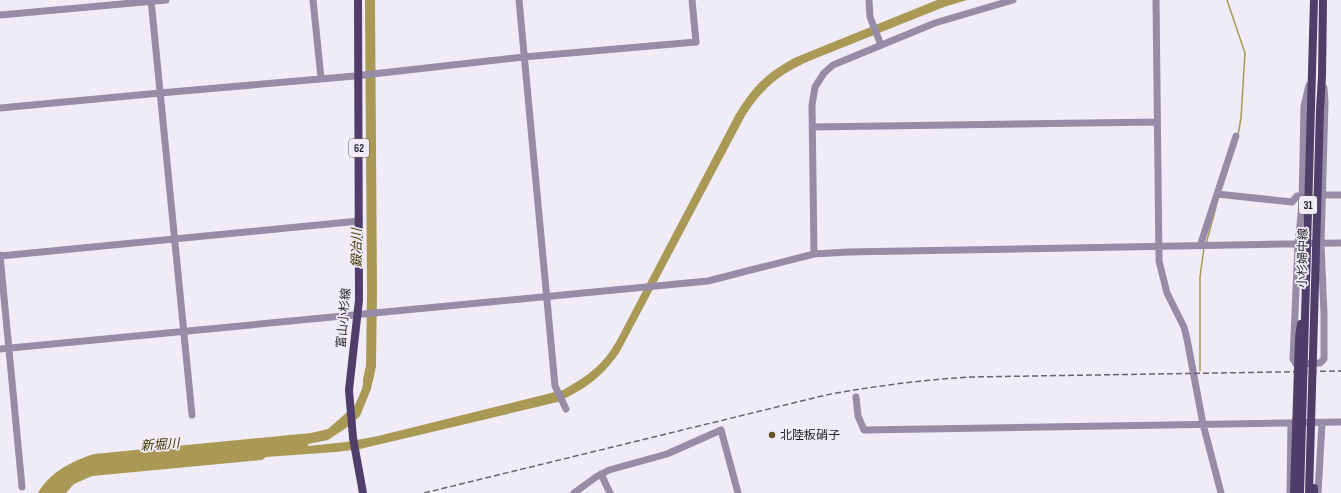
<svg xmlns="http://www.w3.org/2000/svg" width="1341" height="493" viewBox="0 0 1341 493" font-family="'Sofia Sans Condensed','Noto Sans JP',sans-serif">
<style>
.water{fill:#a95}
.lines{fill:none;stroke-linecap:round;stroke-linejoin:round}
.stream{stroke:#a95;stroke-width:1.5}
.river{stroke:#a95;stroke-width:10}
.minor{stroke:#978ca7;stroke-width:7}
.major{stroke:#503d6a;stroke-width:8}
.rail{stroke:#67656b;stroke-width:1.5;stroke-dasharray:6 3;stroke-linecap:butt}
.major-bridge{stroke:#503d6a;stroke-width:8}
.poi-dot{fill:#635623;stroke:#f0ecf7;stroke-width:1.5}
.labels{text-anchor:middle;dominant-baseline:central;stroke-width:3.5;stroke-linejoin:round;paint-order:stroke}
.shield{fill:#f0ecf7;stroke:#5e5c62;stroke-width:1}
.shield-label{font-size:11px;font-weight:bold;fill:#201f22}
.street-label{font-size:12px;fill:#201f22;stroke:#f0ecf7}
.poi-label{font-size:12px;fill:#201f22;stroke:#f0ecf7;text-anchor:start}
.water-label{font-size:13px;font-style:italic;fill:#443800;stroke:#f0ecf7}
</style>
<rect width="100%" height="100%" fill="#f0ecf7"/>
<path class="water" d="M937 0H967L944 7 809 61C780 74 764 87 746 114L619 353C600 379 586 388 558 402L360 449 336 452 266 457 262 460 92 476 74 484 66 493H38C50 472 72 461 94 454L311 433 328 429 355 405 362 389 366 367H375L371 389 360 416 346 428 328 440 308 444V446L346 442 378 436 563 390C580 380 597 370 609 353 614 346 619 337 623 329L736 114C741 106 746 98 752 91 763 77 779 66 794 58Z"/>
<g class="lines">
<path class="stream" d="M1227 0 1245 53 1241 118 1238 135
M1206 244 1216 207
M1200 371V277L1204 248"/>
<path class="river" d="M368 380 371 366 372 292 370 0"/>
<path class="minor" d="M151 0 192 415
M313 0 321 78
M519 0 555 386 566 409
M869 0 870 17 881 45
M1156 0 1159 261 1167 293 1184 327 1187 339 1203 424 1221 493
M0 15 166 0
M1309 85 1304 106 1302 205 1298 244 1293 359 1296 364 1320 363 1324 359V314L1321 244 1325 103 1324 88
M0 108 160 93 355 76 524 57 696 42 692 0
M812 127 1157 122
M1217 194 1292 202 1297 196H1302
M1323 195H1341
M1200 246 1236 136
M814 254 812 105 815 87 824 73 833 65 935 23 1013 0
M0 255 22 487
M0 256 359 221
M0 349 708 281 814 254 848 252 1341 243
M856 397 858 416 864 430 1341 422
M601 474 610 493
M574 493 596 477 609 470 667 454 721 430 738 493
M1290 493 1291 423
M1318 493 1322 423"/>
<path class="major" d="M358 0 359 300 349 390 353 438 363 493
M1311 107 1314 0
M1320 110 1322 76 1323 0
M1314 488V493"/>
<path class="rail" d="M424 493 826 395C874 386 922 380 970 377L1341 371"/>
<path class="major-bridge" d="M1294 493 1299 337 1301 324
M1300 493 1311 107
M1309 493 1320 110"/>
</g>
<circle class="poi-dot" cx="772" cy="435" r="4"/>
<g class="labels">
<g class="shield">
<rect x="349" y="139" width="20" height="18" rx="3"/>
<rect x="1299" y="196" width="18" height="18" rx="3"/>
</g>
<g class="shield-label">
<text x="359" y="148">62</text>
<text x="1308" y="205">31</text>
</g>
<g class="street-label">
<text transform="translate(1303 258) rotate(-89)">小杉婦中線</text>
<text transform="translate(344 318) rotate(-85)">富山小杉線</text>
</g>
<g class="poi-label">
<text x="780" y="435">北陸板硝子</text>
</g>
<g class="water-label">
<text transform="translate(357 248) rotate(-90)">鍛冶川</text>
<text transform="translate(160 445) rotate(-4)">新堀川</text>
</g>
</g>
</svg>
